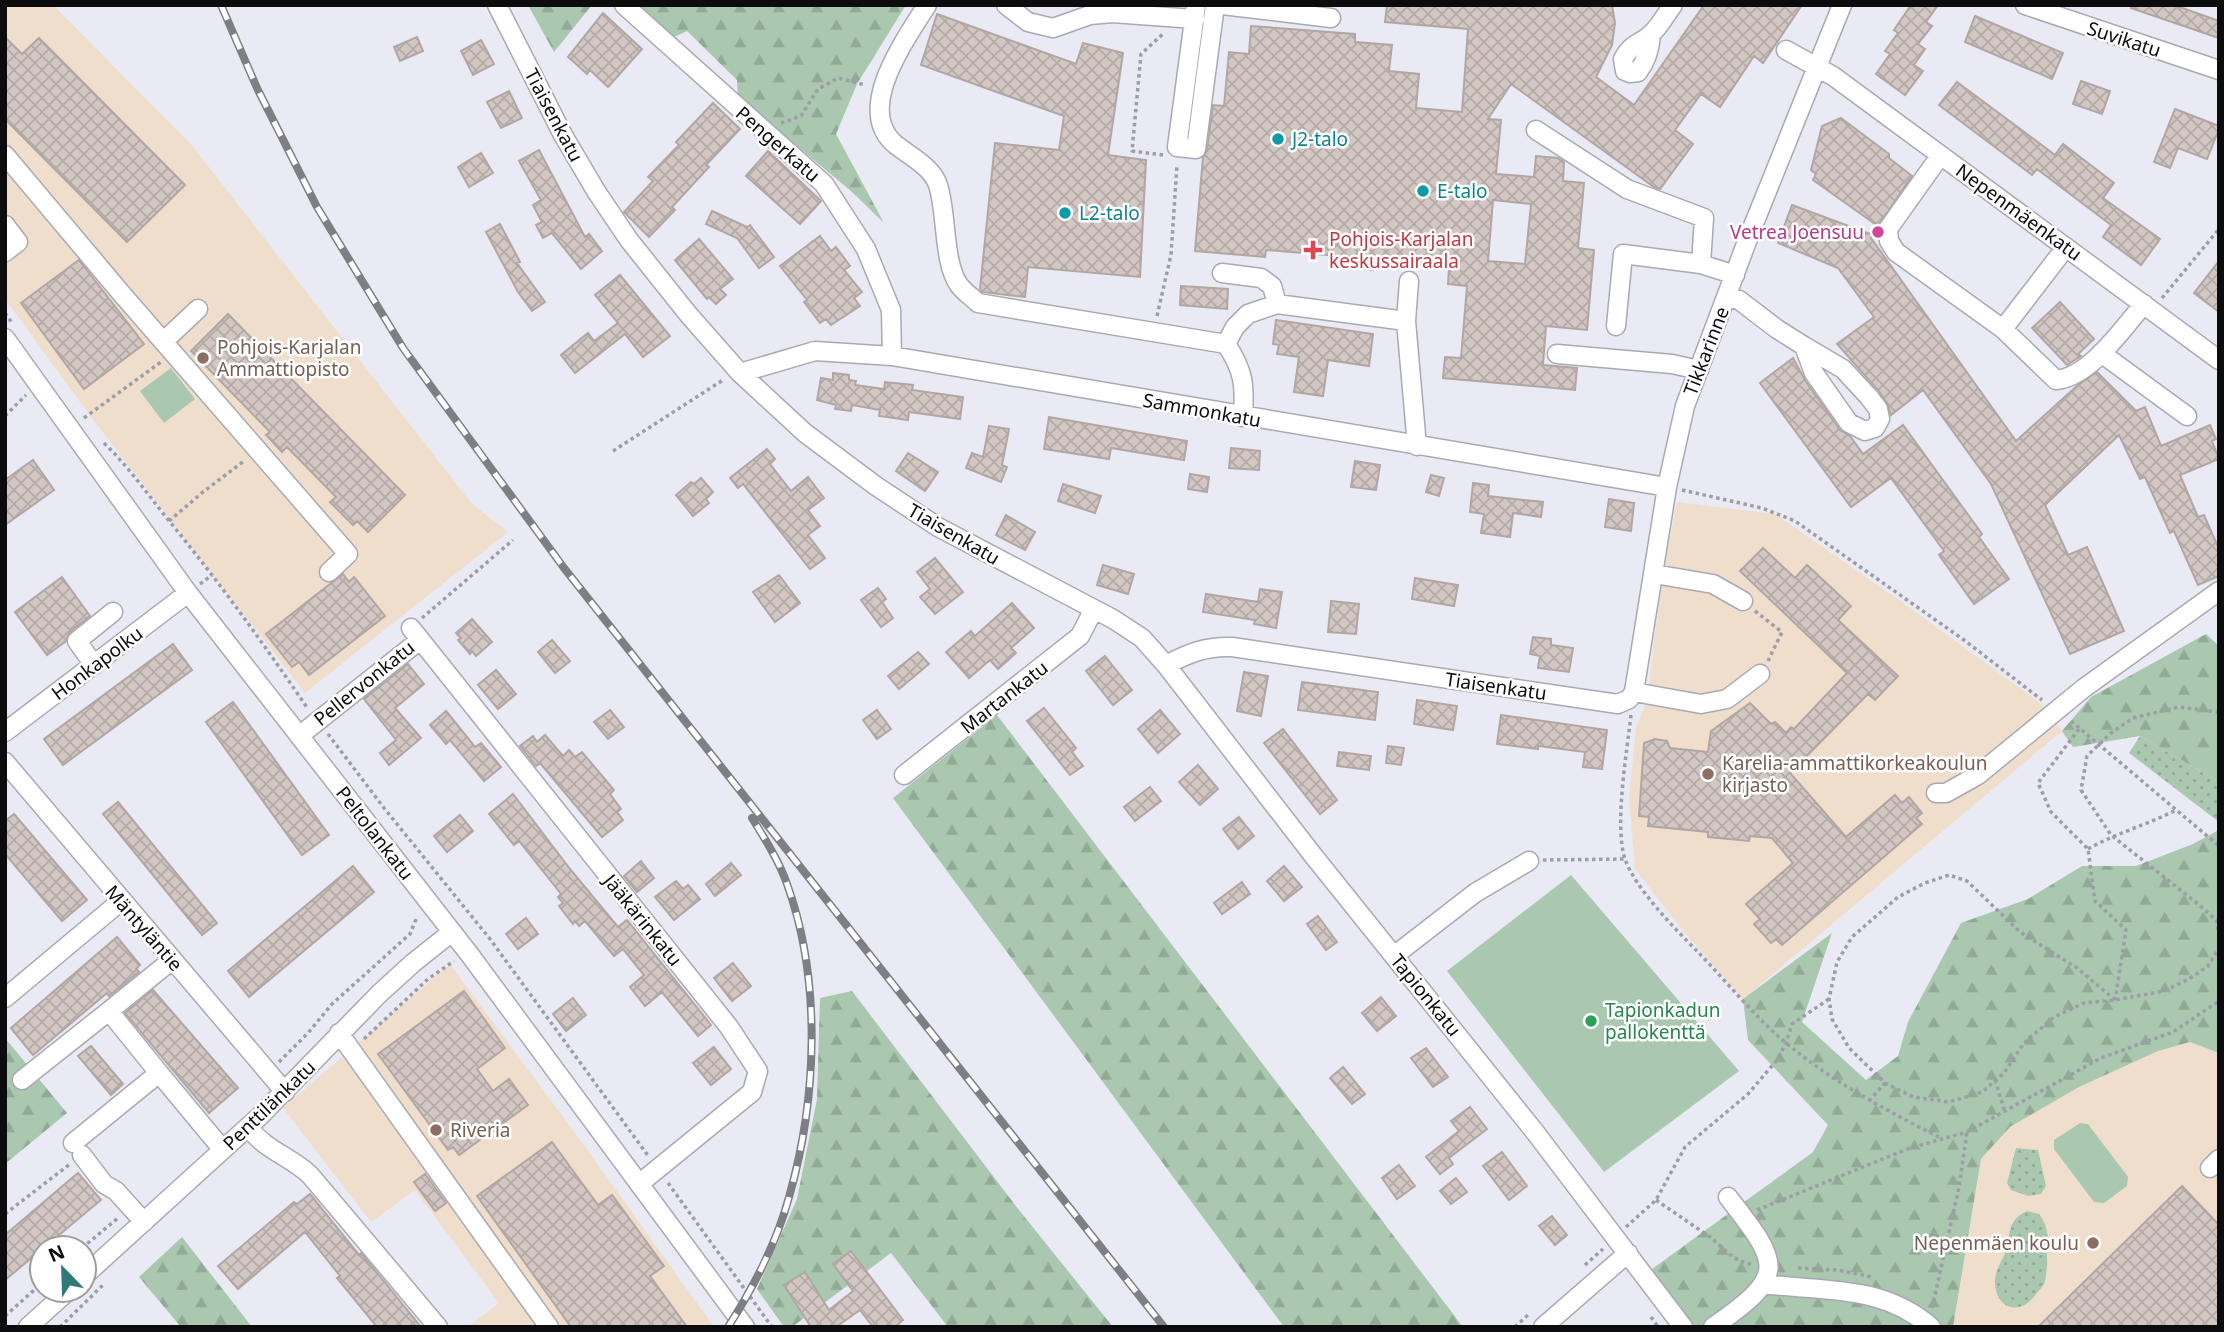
<svg xmlns="http://www.w3.org/2000/svg" width="2224" height="1332" viewBox="0 0 2224 1332" font-family="'Noto Sans',sans-serif">
<style>
.education{fill:#f0decd}
.green{fill:#aac7b0}
.forest{fill:url(#forest-firs)}
.park{fill:url(#park-dots)}
.building{fill:url(#building-cross-hatch);stroke:#b1a6a3;stroke-width:2;fill-rule:evenodd}
.lines{fill:none;stroke-linecap:round;stroke-linejoin:round}
.minor-casing{stroke:#a8a9b2;stroke-width:21}
.path{stroke:#9d9da5;stroke-width:3.5;stroke-dasharray:3.5 3.5;stroke-linecap:butt}
.minor{stroke:#fff;stroke-width:18}
.rail-casing{stroke:#7e7e85;stroke-width:8}
.rail{stroke:#fff;stroke-width:5;stroke-dasharray:16;stroke-linecap:butt}
.culture-dot{fill:#0f9aa8;stroke:#fff;stroke-width:2.5}
.hotel-dot{fill:#d1479c;stroke:#fff;stroke-width:2.5}
.health-dot{fill:#e0444e;stroke:#fff;stroke-width:2.5}
.education-dot{fill:#8d6e63;stroke:#fff;stroke-width:2.5}
.leisure-dot{fill:#2e9e5b;stroke:#fff;stroke-width:2.5}
.labels{text-anchor:middle;dominant-baseline:central;stroke-width:5;stroke-linejoin:round;paint-order:stroke}
.street-label{font-size:19px;fill:#0c0c0f;stroke:#fff}
.culture-label{font-size:19px;fill:#0d838f;stroke:#fff;text-anchor:start}
.hotel-label{font-size:19px;fill:#b23c85;stroke:#fff;text-anchor:end}
.health-label{font-size:19px;fill:#be3a42;stroke:#fff;text-anchor:start}
.education-label{font-size:19px;fill:#785e54;stroke:#fff;text-anchor:start}
.leisure-label{font-size:19px;fill:#27864d;stroke:#fff;text-anchor:start}
</style>
<defs>
<pattern id="forest-firs" width="22" height="20" patternUnits="userSpaceOnUse" patternTransform="scale(1.75)"><rect width="22" height="20" fill="#aac7b0"/><path d="M5 1l3.5 6h-7zM16 11l3.5 6h-7z" fill="#91aa96"/></pattern>
<pattern id="park-dots" width="8" height="8" patternUnits="userSpaceOnUse" patternTransform="scale(1.75)"><rect width="8" height="8" fill="#aac7b0"/><path d="M2 2h.1M6 6h.1" fill="none" stroke="#91aa96" stroke-width="1.8" stroke-linecap="round"/></pattern>
<pattern id="building-cross-hatch" width="8" height="8" patternUnits="userSpaceOnUse" patternTransform="scale(1.75)"><rect width="8" height="8" fill="#d2c7c3"/><path d="M0 0l8 8M0 8l8-8" fill="none" stroke="#b3aaa6"/></pattern>
</defs>
<rect width="100%" height="100%" fill="#e9eaf4"/>
<path class="education" d="M5 5H53L190 143 472 504 508 532 305 693 91 417 5 299Z
M1677 502 1775 514 1906 605 2040 703 2062 731 1743 999 1684 932 1635 869 1629 797 1636 728 1647 701 1663 573Z
M450 964 589 1152 714 1327H468L499 1303 415 1190 371 1222 283 1108Z
M2190 1042 2219 1053V1327H1953L1981 1159 2010 1127 2079 1087 2158 1051Z"/>
<path class="green" d="M171 368 195 399 164 423 140 391Z
M1571 875 1739 1071 1604 1172 1447 971Z
M2080 1123 2088 1124 2128 1177 2127 1186 2104 1203 2094 1202 2054 1149V1140Z"/>
<path class="forest" d="M528 5H592L554 52Z
M617 5H906L857 84 836 134 884 223 851 191 738 97 737 80 687 31 672 38Z
M2206 634 2219 646V782L2140 736 2073 747 2062 731 2091 697Z
M997 715 1463 1327H1284L893 798Z
M2219 830V1053L2190 1042 2158 1051 2079 1087 2010 1127 1981 1159 1953 1327H1688L1648 1272 1813 1152 1828 1125 1748 1040 1743 999 1832 933 1802 1022 1866 1080 1898 1056 1908 1022 1961 923 2028 899 2082 866H2136L2193 844Z
M852 991 1019 1210 1113 1327H948L891 1253 792 1327H784L757 1289 797 1199 817 1099 820 998Z
M5 1038 67 1113 5 1164Z
M182 1237 252 1327H181L139 1277Z"/>
<path class="park" d="M2140 736 2219 782V822L2129 753Z
M2016 1148 2038 1150 2046 1186 2041 1194 2028 1196 2011 1190 2007 1183Z
M2027 1211 2039 1214C2049 1227 2048 1238 2047 1254 2047 1263 2047 1273 2045 1281 2044 1286 2039 1290 2036 1294 2020 1317 1995 1309 1995 1281 1995 1273 2000 1263 2004 1256 2012 1236 2005 1221 2027 1211Z"/>
<path class="building" d="M1387 5H1612L1615 23 1612 45 1596 77 1634 105 1704 5H1802L1763 63 1754 56 1720 107 1701 94 1675 130 1693 144 1660 189 1654 187 1511 84 1488 119 1501 120 1496 174 1534 177 1536 156 1558 158 1564 162 1563 181 1584 183 1578 248 1594 250 1587 330 1546 326 1543 365 1577 368 1575 390 1443 378 1445 357 1461 358 1467 286 1448 284 1449 267 1374 260 1373 270 1351 268 1352 257 1266 250 1265 257 1195 251 1203 157 1207 150 1213 105 1224 106 1229 52 1249 54 1251 26 1355 34V42L1392 45 1389 71 1419 74 1416 108 1462 112 1468 29 1385 22ZM1493 200 1531 204 1525 264 1488 261Z
M1911 5H1938L1926 22 1932 26 1918 44 1925 49 1914 65 1923 71 1905 95 1876 74 1890 54 1885 51 1898 33 1894 30Z
M2132 5H2174L2219 21V38L2131 8Z
M603 13 642 49 608 87 590 70 587 74 568 57Z
M937 14 1076 64 1083 43 1123 53 1108 155 1146 160 1140 277 1028 267 1025 297 983 292 980 289 995 143 1059 150 1064 116 921 65Z
M1975 16 2063 53 2052 79 1965 42Z
M5 37 22 54 39 38 185 185 127 242 5 119Z
M417 37 423 51 400 61 394 47Z
M481 40 494 64 473 75 461 51Z
M2081 81 2110 91 2102 114 2073 104Z
M1957 82 2055 155 2063 144 2114 183 2103 198 2160 239 2141 265 2103 237 2111 225 2037 169 2032 175 1939 105Z
M509 91 522 118 501 128 487 102Z
M713 103 740 129 706 165 709 167 672 207 675 210 649 237 624 212 653 181 648 177 679 145 676 142Z
M2175 109 2219 126V129L2207 159 2178 148 2170 168 2154 162Z
M1841 118 1889 154V158L1912 176 1878 226 1813 180 1816 174 1811 170 1822 126Z
M539 150 585 237 589 234 602 251 581 269 552 233 543 238 536 225 542 222 533 205 541 200 519 161Z
M768 151 821 201 800 224 746 176Z
M481 153 493 173 469 187 458 167Z
M1792 205 1873 235 1871 238 2016 441 2079 384 2097 372 2136 411 2145 407 2161 446 2210 425 2216 439 2212 441 2219 459 2180 475 2198 517 2204 515 2219 549V576L2198 585 2174 531 2170 533 2145 477 2140 479 2119 435 2045 505 2068 555 2087 547 2124 631 2070 654 1991 484 1923 390 1891 415 1887 403 1878 390 1837 344 1874 317 1838 268 1778 243Z
M712 211 747 227 750 225 774 257 759 268 737 238 706 224Z
M500 224 520 262 517 263 545 302 532 311 518 292 486 232Z
M820 236 831 251 836 247 850 266 844 270 862 292 854 298 860 306 831 325 826 319 820 323 804 302 807 300 780 266Z
M699 239 733 279 720 289 726 295 716 304 709 297 707 299 675 260Z
M79 260 144 344 84 389 21 303Z
M2219 261V312L2194 293Z
M620 275 670 336 643 357 625 334 575 373 561 355 588 333 594 341 618 323 595 295Z
M1181 286 1228 289 1227 309 1180 305Z
M2060 302 2094 339 2078 354 2081 356 2067 365 2032 328Z
M228 314 405 495 368 532 357 521 353 525 330 502 336 497 287 447 282 452 266 435 270 432 191 351Z
M1276 320 1373 334 1369 366 1328 360 1323 396 1294 392 1299 357 1277 354 1279 345 1273 344Z
M1793 358 1805 380 1840 430 1850 436 1863 454 1903 425 1982 534 1979 537 2009 579 1974 604 1939 555 1944 551 1891 478 1851 507 1760 383Z
M833 373 849 375V380L856 381 855 385 884 389 885 382 913 385 912 390 963 397 960 419 909 412 908 420 879 416 880 410 852 405 851 411 835 409 836 405 817 400 821 378 833 380Z
M1049 417 1187 441 1184 460 1111 448 1109 459 1044 449Z
M989 426 1009 429 1002 465 1007 467 1001 482 966 468 972 453 983 457Z
M1231 448 1260 451 1259 470 1229 468Z
M767 449 775 459 770 464 791 491 808 477 824 498 808 510 820 526 808 535 825 558 810 569 743 484 738 488 730 478Z
M908 453 938 472 925 491 896 471Z
M33 460 54 490 5 525V480Z
M1355 461 1380 465 1376 490 1351 487Z
M1190 474 1209 477 1207 492 1188 489Z
M1431 475 1444 478 1439 496 1426 492Z
M701 478 713 492 706 499 709 503 693 516 676 495 691 482 694 484Z
M1473 483 1489 485 1488 496 1543 502 1541 517 1513 513 1510 537 1481 533 1484 514 1470 512Z
M1063 484 1101 496 1095 513 1058 501Z
M1609 499 1634 503 1631 531 1605 527Z
M1006 515 1035 532 1025 550 996 535Z
M1763 548 1795 578 1807 565 1851 606 1838 620 1898 676 1875 700 1868 694 1790 773 1846 837 1895 795 1902 803 1909 797 1922 813 1916 818 1922 824 1782 945 1776 939 1771 943 1754 924 1760 919 1746 904 1793 863 1772 838 1750 836 1749 841 1708 837V832L1648 826 1649 817 1639 816 1644 743 1655 739 1667 741 1670 748 1708 752 1711 731 1750 703 1771 724 1775 722 1786 733 1791 727 1794 729 1847 673 1740 571Z
M935 558 963 592 935 614 920 597 930 589 917 572Z
M1103 565 1134 574 1128 594 1097 585Z
M343 574 349 582 354 577 385 616 309 675 299 662 292 667 266 634Z
M779 575 800 603 775 622 753 592Z
M62 577 90 616 70 632 66 641 47 655 15 612Z
M1415 578 1458 585 1454 606 1412 599Z
M878 588 886 599 882 602 893 618 881 627 861 600Z
M1260 589 1282 592 1276 628 1254 624 1255 620 1203 612 1206 594 1258 602Z
M1331 601 1359 604 1356 634 1328 632Z
M1012 603 1034 628 1011 648 1016 653 998 669 990 660 969 678 946 652 971 631 975 636Z
M472 619 492 642 476 656 472 651 470 654 458 640 461 638 456 633Z
M1533 637 1551 639V645L1573 648 1569 672 1538 668 1540 656 1530 654Z
M552 640 570 661 555 673 538 652Z
M173 644 192 670 63 765 44 739Z
M918 652 929 664 899 689 888 676Z
M1105 656 1132 690 1113 705 1086 671Z
M408 664 424 684 395 708 421 738 389 765 380 753 396 740 364 699Z
M496 670 516 694 498 709 478 685Z
M1244 672 1268 676 1261 716 1237 711Z
M1302 682 1378 692 1375 720 1298 710Z
M1417 700 1457 706 1453 730 1414 724Z
M233 702 329 835 302 855 206 722Z
M1044 708 1076 748 1072 752 1083 766 1070 775 1027 721Z
M610 710 624 727 608 739 594 722Z
M877 710 891 729 877 739 863 720Z
M1160 710 1180 734 1158 753 1138 729Z
M446 711 475 747 481 743 501 767 484 781 450 740 446 744 430 725Z
M1501 715 1607 730 1602 769 1583 767 1585 752 1538 746V749L1497 744Z
M1283 729 1337 800 1320 814 1264 743Z
M545 735 563 756 569 750 575 757 582 752 614 790 610 794 621 809 617 812 623 820 602 837 540 763 536 766 520 746 533 736 537 742Z
M1388 746 1404 748 1401 765 1386 763Z
M1339 752 1371 756 1369 770 1337 766Z
M1198 765 1218 789 1200 805 1179 782Z
M1150 787 1161 801 1135 821 1124 807Z
M513 794 570 869 618 927 627 920 711 1025 698 1036 662 992 645 1006 630 987 644 975 623 949 614 956 585 921 579 926 575 921 573 924 559 906 563 903 558 897 561 894 519 841 514 845 489 814Z
M118 802 217 923 202 935 103 814Z
M14 814 87 900 62 921 5 854V821Z
M460 815 473 831 447 852 434 836Z
M1239 817 1254 836 1238 849 1223 829Z
M641 861 654 878 637 892 624 876Z
M731 863 741 875 715 896 706 884Z
M353 866 374 892 249 997 228 971Z
M1284 866 1302 887 1284 901 1267 881Z
M676 881 683 889 688 885 700 899 674 920 655 897Z
M1242 882 1250 894 1222 914 1214 903Z
M1318 916 1337 942 1326 950 1307 924Z
M526 918 538 934 518 949 506 934Z
M117 937 140 965 136 969 139 972 109 996 107 993 33 1055 11 1028Z
M733 963 751 986 732 1001 714 978Z
M153 990 238 1088 209 1113 125 1013Z
M464 991 505 1048 477 1069 493 1091 509 1079 528 1105 459 1155 453 1147 448 1150 378 1054Z
M1381 997 1396 1016 1377 1031 1362 1013Z
M573 998 586 1015 566 1031 553 1014Z
M91 1046 123 1084 111 1095 78 1056Z
M714 1047 731 1069 711 1085 693 1063Z
M1426 1048 1448 1077 1433 1087 1411 1058Z
M1343 1067 1365 1094 1352 1104 1330 1078Z
M1470 1107 1487 1129 1449 1158 1453 1164 1440 1174 1426 1157 1459 1131 1451 1121Z
M552 1142 598 1205 612 1195 664 1266 650 1276 687 1327H571L477 1196Z
M1502 1152 1527 1186 1509 1200 1483 1166Z
M1399 1165 1415 1186 1397 1199 1382 1178Z
M78 1173 101 1200 5 1280V1235Z
M425 1174 446 1203 435 1211 414 1182Z
M1456 1178 1467 1192 1451 1204 1440 1191Z
M2182 1186 2219 1225V1327H2038Z
M310 1194 359 1255 361 1253 421 1327H377L337 1278 340 1276 305 1232 238 1289 218 1266 294 1202 297 1204Z
M1552 1216 1567 1235 1555 1245 1539 1226Z
M851 1251 903 1320 895 1327H873L860 1310 836 1327H811L784 1285 805 1272 829 1310 853 1291 833 1264Z"/>
<g class="lines">
<defs>
<path id="minor" d="M497 5 563 135 596 191 629 240 688 314 740 373 805 433 876 486 938 527 1113 619 1142 638 1166 665 1312 854 1535 1132 1683 1327
M624 5 824 184 866 249 891 310 892 356
M927 5C906 39 853 110 896 145 910 156 932 167 938 185 947 212 943 263 959 285 964 292 972 297 978 303L1226 344C1244 371 1245 385 1243 417
M1006 5 1028 22 1053 28 1090 15 1112 13 1195 19
M1196 5 1177 147 1196 149 1215 5
M1222 5 1331 18
M2025 5 2219 70
M1651 35C1650 49 1647 60 1638 72L1630 73 1625 71 1623 59C1634 40 1641 45 1652 33 1660 26 1666 14 1673 5
M1786 50 1833 76 2219 360
M1536 130 1627 189 1704 218 1701 264
M5 155 121 293 348 554 329 572
M1940 156 1888 229 1889 241 1896 252 2003 329 2066 247
M5 225 18 242 5 252
M1222 273 1261 278 1272 286 1277 304
M1726 297 1739 300 1777 329 1804 346 1814 373 1849 423 1865 431 1875 428 1880 419 1878 409 1869 397 1843 369 1804 346
M1406 321 1409 281
M1616 326 1623 254 1701 264 1735 275
M2003 329 2056 380C2090 377 2122 329 2144 304
M5 338 188 593 470 955 745 1327
M164 341 198 309
M1226 344 1235 327 1248 314 1277 304 1406 321 1417 446
M2101 353 2187 416
M1557 354 1672 364 1699 370
M740 373 815 351 892 356 1667 487
M1653 577 1660 575 1713 584 1743 601
M411 628 729 1027 758 1071 752 1092 639 1184
M94 665 77 641 113 612
M1166 665C1189 653 1206 646 1232 647L1618 704 1629 699 1634 692 1667 487 1685 406 1749 236 1842 5
M1634 692 1701 704 1727 699 1760 674
M5 732 188 593
M299 736 420 640
M5 762 285 1092
M904 775 1080 636 1094 609
M1936 793H1946L1978 775 2084 688 2219 591
M1395 955 1475 893 1529 861
M5 998 121 901
M109 1011 172 960
M339 1033 549 1327
M22 1080 109 1011 159 1073
M248 1127C266 1151 290 1156 310 1175L438 1327
M73 1143 159 1073 223 1150
M82 1155 104 1184 116 1191 144 1222
M2210 1168 2219 1159
M84 1276 260 1116 380 993 413 963 452 932
M1764 1284C1824 1292 1881 1284 1931 1327
M28 1327 69 1290
M1543 1327 1628 1253
M1713 1327C1788 1275 1781 1265 1728 1197"/>
</defs>
<use href="#minor" class="minor-casing"/>
<path class="path" d="M781 123 801 116 818 89 838 78 865 85
M1163 155 1132 151 1141 54 1164 33
M2162 298 2219 229
M5 313 12 323
M1157 316 1171 255 1177 165
M5 416 26 395
M84 418 161 362
M104 443C129 467 148 495 170 522 219 582 264 644 308 709
M613 451 723 380
M1682 490 1762 508 1795 521 1964 640 2042 700
M169 521 203 492 244 461
M200 584 212 575
M1755 611 1782 632 1768 661
M422 618 513 540
M2219 712 2179 707 2133 718 2111 733 2087 756 2081 790 2111 835 2198 904 2217 921 2219 936
M1631 715C1627 752 1614 825 1625 859 1635 888 1675 929 1697 951 1726 981 1755 1017 1786 1043 1833 1082 1887 1111 1941 1138
M2071 721 2219 846
M2079 729 2038 783 2051 812 2088 849 2095 901 2126 930 2115 1000
M328 734 384 808 490 939 649 1157
M2088 849C2116 833 2147 825 2176 810
M1543 860 1625 859
M2115 1000 2077 968 2020 932 1967 881 1949 875 1925 883 1898 897 1852 937 1837 962 1829 999 1832 1019 1849 1048 1885 1083 1913 1097 1949 1102 1982 1092 2004 1073 2024 1043 2054 1017 2084 1003 2115 1000 2164 991 2189 979 2208 966 2219 948
M364 1039 428 979 454 961
M279 1062 308 1033 332 1004 410 934 417 917
M1995 1080 2005 1112
M1869 1101 1885 1083
M668 1183 772 1327
M1656 1200 1710 1237 1734 1258 1752 1265
M1757 1210 1910 1148 1967 1132 2101 1058 2173 1032 2219 1001
M5 1214 70 1164
M1626 1227 1656 1200 1685 1147 1748 1094 1777 1060 1786 1043 1792 1024 1829 999
M82 1248 118 1218
M1585 1265 1603 1249
M1798 1268 1837 1270 1873 1277
M1932 1308 1959 1187 1967 1132
M5 1316 42 1283
M1651 1317 1658 1327
M60 1327 104 1284
M1515 1327 1529 1314"/>
<use href="#minor" class="minor"/>
<defs>
<path id="rail" d="M221 5 257 88 317 207 403 348 564 568 1164 1327
M728 1327C753 1288 777 1242 789 1197 817 1099 822 981 787 884 779 861 765 839 752 818"/>
</defs>
<use href="#rail" class="rail-casing"/>
<use href="#rail" class="rail"/>
</g>
<g class="culture-dot">
<circle cx="1278" cy="139" r="7"/>
<circle cx="1423" cy="191" r="7"/>
<circle cx="1065" cy="213" r="7"/>
</g>
<circle class="hotel-dot" cx="1878" cy="232" r="7"/>
<path class="health-dot" d="M1309.5 239.5h7v7h7v7h-7v7h-7v-7h-7v-7h7z"/>
<g class="education-dot">
<circle cx="203" cy="358" r="7"/>
<circle cx="1708" cy="774" r="7"/>
<circle cx="436" cy="1130" r="7"/>
<circle cx="2093" cy="1243" r="7"/>
</g>
<circle class="leisure-dot" cx="1591" cy="1021" r="7"/>
<g class="labels">
<g class="street-label">
<text transform="translate(2124 39) rotate(18)">Suvikatu</text>
<text transform="translate(554 115) rotate(62)">Tiaisenkatu</text>
<text transform="translate(778 144) rotate(41)">Pengerkatu</text>
<text transform="translate(2019 212) rotate(36)">Nepenmäenkatu</text>
<text transform="translate(1706 351) rotate(-69)">Tikkarinne</text>
<text transform="translate(1202 410) rotate(10)">Sammonkatu</text>
<text transform="translate(954 534) rotate(30)">Tiaisenkatu</text>
<text transform="translate(97 663) rotate(-37)">Honkapolku</text>
<text transform="translate(364 683) rotate(-39)">Pellervonkatu</text>
<text transform="translate(1496 686) rotate(8)">Tiaisenkatu</text>
<text transform="translate(1004 697) rotate(-38)">Martankatu</text>
<text transform="translate(375 833) rotate(52)">Peltolankatu</text>
<text transform="translate(643 920) rotate(51)">Jääkärinkatu</text>
<text transform="translate(144 928) rotate(49)">Mäntyläntie</text>
<text transform="translate(1426 995) rotate(51)">Tapionkatu</text>
<text transform="translate(269 1105) rotate(-44)">Penttilänkatu</text>
</g>
<g class="culture-label">
<text x="1292" y="139">J2-talo</text>
<text x="1437" y="191">E-talo</text>
<text x="1079" y="213">L2-talo</text>
</g>
<g class="hotel-label">
<text x="1864" y="232">Vetrea Joensuu</text>
</g>
<g class="health-label">
<text x="1329" y="239">Pohjois-Karjalan<tspan x="1329" dy="22">keskussairaala</tspan></text>
</g>
<g class="education-label">
<text x="217" y="347">Pohjois-Karjalan<tspan x="217" dy="22">Ammattiopisto</tspan></text>
<text x="1722" y="763">Karelia-ammattikorkeakoulun<tspan x="1722" dy="22">kirjasto</tspan></text>
<text x="450" y="1130">Riveria</text>
<text x="2079" y="1243" text-anchor="end">Nepenmäen koulu</text>
</g>
<g class="leisure-label">
<text x="1605" y="1010">Tapionkadun<tspan x="1605" dy="22">pallokenttä</tspan></text>
</g>
</g>
<rect width="2224" height="1332" fill="none" stroke="#0c0c0f" stroke-width="14"/>
<g transform="translate(63 1269) rotate(337)"><circle r="33" fill="#ffffff" stroke="#9e9e9f" stroke-width="2"/>
<path d="M0-5L12 26L0 18L-12 26Z" fill="#317976"/>
<text y="-10" font-size="19" font-weight="bold" text-anchor="middle" fill="#0c0c0f">N</text>
</g>
</svg>
